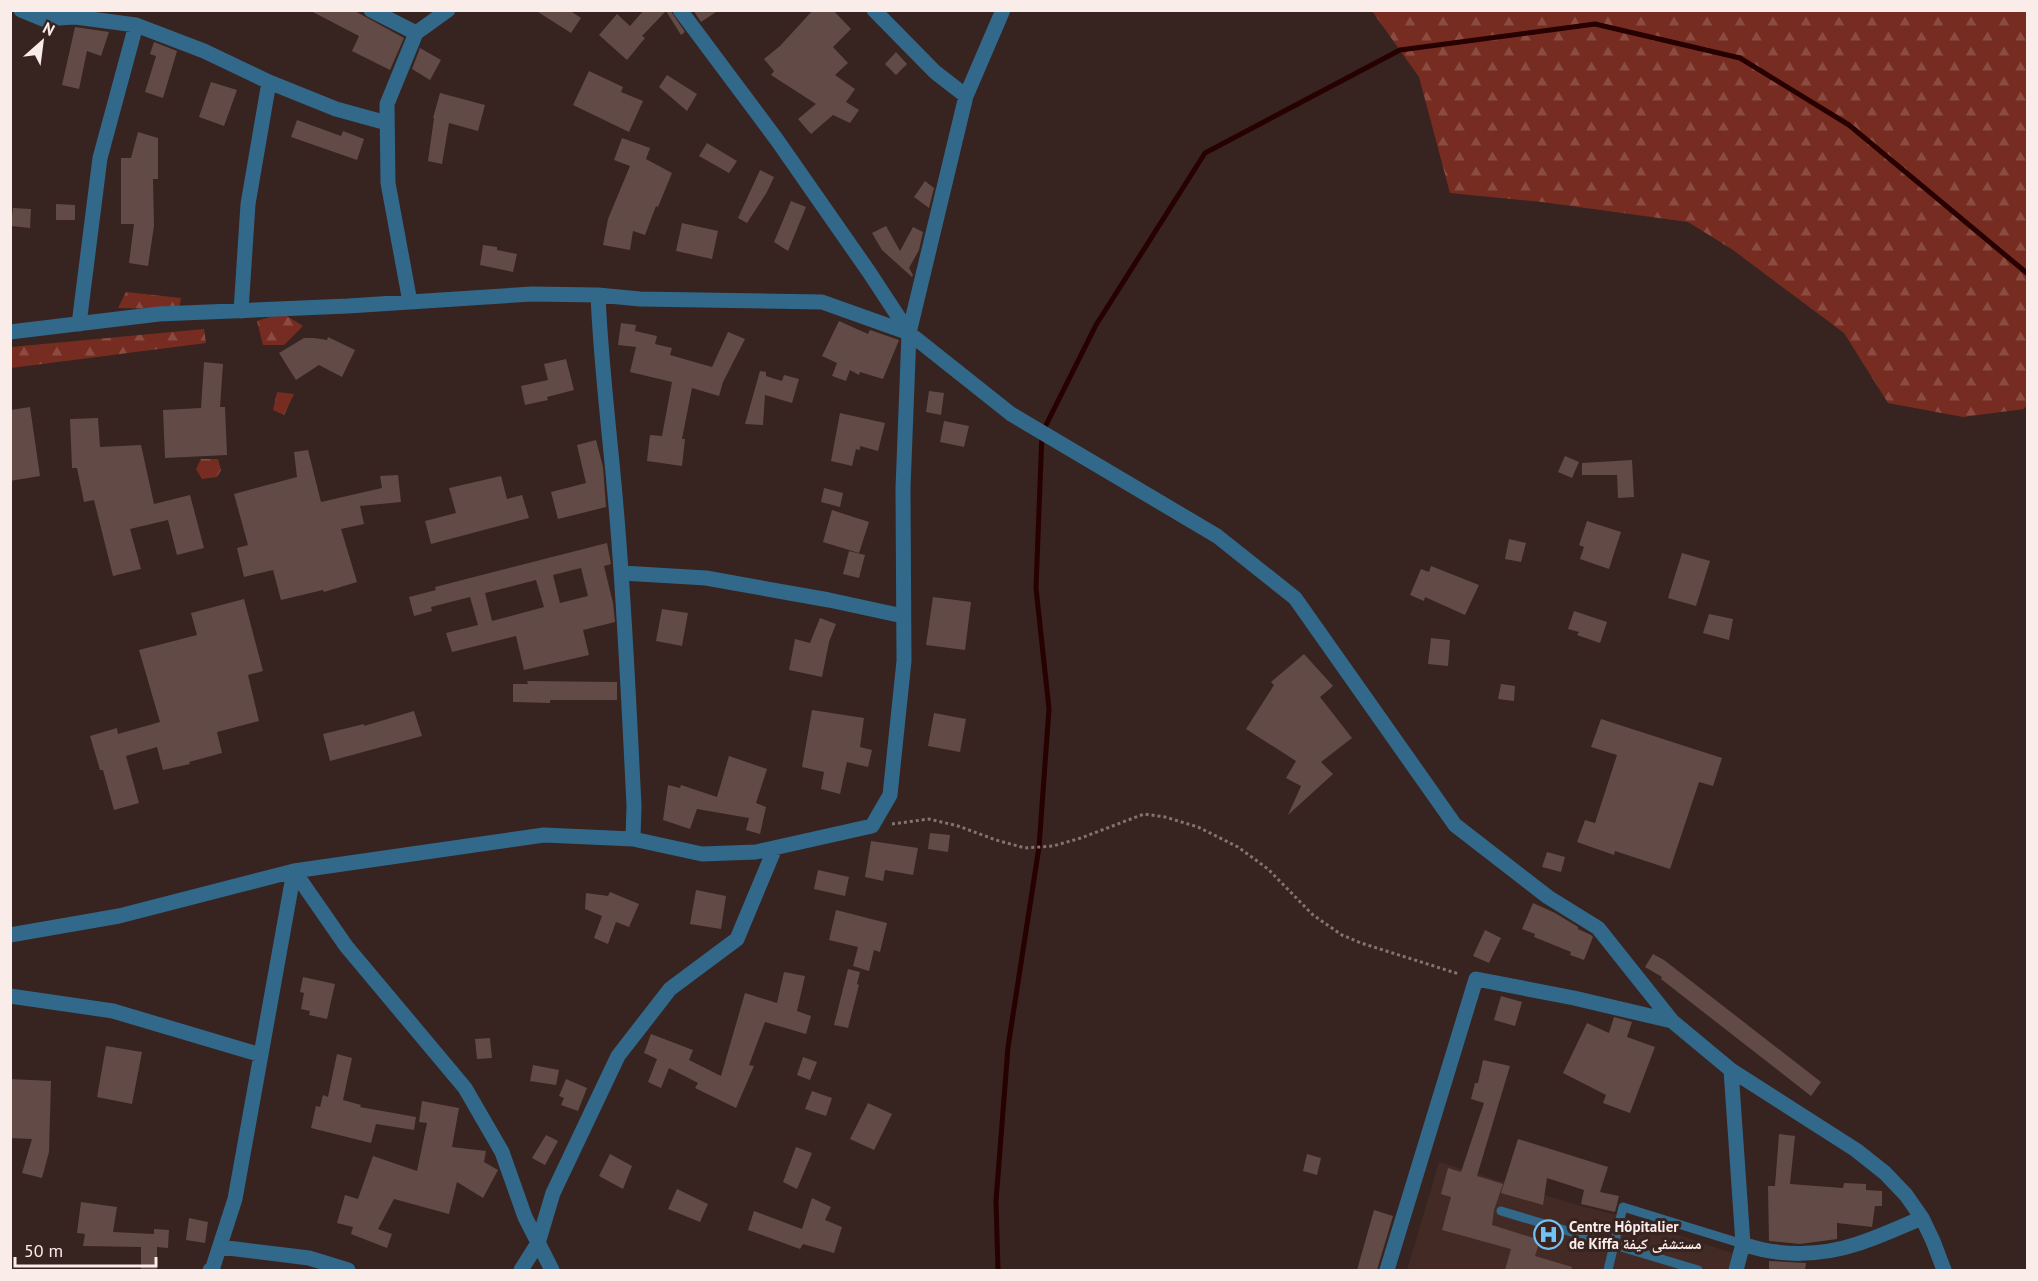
<svg xmlns="http://www.w3.org/2000/svg" width="2038" height="1281" viewBox="0 0 2038 1281" font-family="'PT Sans','Noto Naskh Arabic',sans-serif">
<style>
.built{fill:#442a25}
.forest{fill:url(#forest-firs)}
.lines{fill:none;stroke-linecap:round;stroke-linejoin:round}
.stream{stroke:#260100;stroke-width:5}
.building{fill:#624b47;fill-rule:evenodd}
.path{stroke:#85736f;stroke-width:3;stroke-dasharray:3 3;stroke-linecap:butt}
.lane{stroke:#326889;stroke-width:9}
.street{stroke:#326889;stroke-width:15}
.labels{text-anchor:middle;dominant-baseline:central;stroke-width:6;stroke-linejoin:round;paint-order:stroke}
.poi-label{font-size:15px;font-weight:bold;fill:#faece9;stroke:#37231f;text-anchor:start}
</style>
<defs>
<pattern id="forest-firs" width="22" height="20" patternUnits="userSpaceOnUse" patternTransform="scale(1.5)"><rect width="22" height="20" fill="#772c21"/><path d="M5 1l3.5 6h-7zM16 11l3.5 6h-7z" fill="#8b4b41"/></pattern>
</defs>
<rect width="100%" height="100%" fill="#37231f"/>
<path class="built" d="M1439 1162 1577 1205 1621 1216 1735 1254 1730 1270H1407Z"/>
<path class="forest" d="M1372 11H2027V404L2024 409 1963 417 1888 403 1844 333 1733 250 1688 222 1542 202 1450 193 1419 77Z
M126 292 181 298 179 309 118 308Z
M282 313 303 326 284 345H263L257 321Z
M204 329 206 343 11 368V347Z
M277 392 294 394 284 415 273 410Z
M201 459H218L221 470 217 477 202 479 196 469Z"/>
<g class="lines">
<path class="stream" d="M998 1270 996 1201 1008 1047 1039 847 1049 709 1036 588 1042 433 1096 325 1205 153 1400 50 1595 24 1740 58 1849 125 2028 274"/>
</g>
<path class="building" d="M309 10H353L404 38 390 70 352 51 359 36Z
M535 10H569L581 18 571 33Z
M644 10H670L685 32 681 35 666 11 642 36 645 38 627 60 599 35 617 14 630 26Z
M693 10H719L701 22Z
M813 10H833L851 29 833 47 848 63 835 75 855 89 846 102 859 110 850 123 833 115 811 134 798 119 816 104 771 75 774 71 764 59 780 46Z
M75 27 109 32 101 56 87 51 79 89 62 85Z
M154 42 177 51 163 98 145 92 156 56 150 54Z
M420 48 441 60 430 80 412 69Z
M896 52 907 64 896 75 885 64Z
M589 71 623 87 621 92 643 101 629 132 573 105Z
M667 75 697 94 687 111 659 87Z
M211 82 237 90 224 126 199 117Z
M440 93 485 105 478 131 449 123 442 164 428 161 434 118H433Z
M297 120 341 136 343 131 364 139 357 160 291 137Z
M138 132 158 138V179H153L154 226 148 266 129 263 134 224H121V158H131Z
M622 138 650 148 646 159 672 173 658 207 656 206 645 235 633 231 630 250 603 245 608 219 630 166 614 160Z
M707 143 737 161 729 173 699 156Z
M760 170 774 177 767 192 747 223 738 218Z
M925 181 934 188 929 208 914 197Z
M791 201 806 207 788 251 774 242Z
M56 204 75 205V220H56Z
M13 208 31 209 30 228 11 226Z
M682 223 718 231 712 259 676 251Z
M886 226 900 251 913 227 923 232 919 250 909 268 913 275 912 277 882 250 872 233Z
M483 245 497 247V250L517 254 513 272 480 265Z
M839 321 868 334 870 330 899 340 883 379 860 372 859 375 850 370 846 381 832 376 837 363 822 356Z
M621 323 636 325 635 331 657 336 655 344 672 348 670 355 712 367 728 332 745 339 723 382 719 396 692 388 682 439H685L682 466 647 461 650 435 662 436 672 382 630 372 636 347 618 345Z
M328 337 355 350 342 377 319 365 296 380 279 353 304 338H314L327 340Z
M566 359 574 390 547 397 548 400 525 405 521 386 548 380 544 364Z
M204 362 223 364 220 407H225L227 455 165 458 163 410 201 408Z
M760 371 766 372V376L782 381 784 375 799 379 792 403 765 395 763 425 745 424Z
M929 391 944 393 941 415 926 412Z
M30 407 40 476 10 481V410Z
M840 413 885 423 878 451 860 446V450L856 449 852 466 831 461Z
M98 418 100 447 141 445 154 504 190 495 204 548 177 555 168 520 130 529 141 569 113 576 94 500 84 502 77 468H72L70 419Z
M944 421 969 426 964 447 940 442Z
M596 440 603 467 606 507 558 519 551 492 586 483 577 445Z
M308 450 321 502 382 488 380 476 398 475 401 502 360 506 364 524 341 529 357 582 324 592 323 590 281 600 273 570 244 577 237 548 248 545 234 494 297 477 294 452Z
M1565 456 1579 462 1572 478 1558 472Z
M1632 460 1634 497 1618 498 1617 475H1582V463Z
M501 476 507 499 522 495 529 518 431 544 425 521 456 513 449 488Z
M824 488 843 493 840 507 821 502Z
M832 510 869 522 859 553 823 542Z
M1587 521 1621 532 1609 569 1580 559 1584 547 1579 545Z
M1509 539 1526 543 1521 562 1505 559Z
M607 543 611 564 604 566 613 603 615 622 583 630 589 655 524 670 516 636 452 652 446 633 478 625 470 597 431 607 432 611 414 616 409 597 436 590 435 587ZM581 568 588 596 560 603 553 575ZM536 580 544 607 492 621 485 593Z
M849 551 865 555 859 578 843 574Z
M1682 553 1710 561 1696 606 1668 598Z
M1431 566 1479 585 1465 615 1425 597 1424 601 1410 595 1421 569 1429 572Z
M933 597 971 602 965 650 926 645Z
M244 599 263 671 248 675 259 721 217 732 222 753 189 762 190 764 163 770 157 747 126 756 139 803 114 810 103 770H100L90 736 117 728 118 734 160 722 139 650 197 635 191 613Z
M662 609 688 613 682 646 656 641Z
M1574 611 1607 622 1600 643 1577 635 1579 632 1568 629Z
M1709 614 1733 619 1729 640 1703 633Z
M820 618 836 624 829 642 822 677 789 670 795 639 810 643Z
M1431 638 1450 640 1448 666 1428 664Z
M1304 654 1333 686 1320 697 1352 738 1321 762 1333 774 1288 815 1301 786 1286 778 1296 761 1246 729 1274 685 1271 682Z
M527 681 617 682V700H550V703L513 702V684H528Z
M1501 684 1515 686 1514 701 1498 699Z
M812 710 864 718 860 747 872 750 868 767 847 762 840 794 821 789 824 772 802 767Z
M414 711 422 736 330 761 323 734 364 724V726Z
M934 713 966 719 960 752 928 746Z
M1601 719 1722 758 1713 786 1699 782 1670 869 1615 851 1614 855 1577 842 1585 820 1595 823 1617 755 1591 747Z
M729 756 767 769 756 803 766 807 760 834 746 830 749 818 697 809 690 829 663 820 668 785 680 788 681 785 717 797Z
M930 833 950 835 948 852 928 849Z
M871 841 918 848 913 875 885 870 883 881 865 877Z
M1547 852 1565 857 1561 872 1542 867Z
M818 870 849 877 845 896 814 889Z
M696 890 726 896 721 929 690 924Z
M610 892 639 904 629 927 616 922 608 944 594 938 602 916 585 909 586 893 608 896Z
M1533 903 1555 913 1578 927V929L1591 935 1593 937 1584 960 1570 955 1571 952 1534 937 1535 934 1522 929Z
M836 910 887 923 880 952 874 950 869 971 853 966 858 947 829 940Z
M1485 930 1501 938 1489 963 1473 956Z
M1653 954 1664 960 1821 1082 1811 1096 1661 979 1662 977 1645 967Z
M848 969 860 972 857 984 859 985 848 1028 834 1025Z
M784 972 805 976 797 1011 811 1016 806 1034 765 1022 749 1065 754 1066 736 1108 695 1088 698 1083 669 1068 661 1088 648 1082 657 1059 644 1053 651 1034 693 1050 689 1060 721 1076 745 993 777 1003Z
M303 977 335 984 327 1019 309 1015 310 1011 301 1009 304 993 300 992Z
M1501 996 1522 1002 1515 1026 1494 1020Z
M1614 1017 1632 1022 1627 1037 1655 1047 1630 1113 1603 1103 1606 1095 1563 1073 1587 1023 1609 1033Z
M490 1038 492 1058 477 1059 475 1039Z
M106 1046 142 1052 132 1104 97 1097Z
M337 1054 352 1058 343 1100 361 1105 360 1107 416 1117 414 1130 376 1124 371 1143 311 1128 316 1106 320 1107 323 1095 328 1097Z
M803 1057 817 1062 810 1080 797 1075Z
M1483 1060 1510 1066 1477 1176 1503 1184 1494 1210 1492 1225 1540 1240 1535 1256 1572 1267 1571 1270H1505L1511 1249 1442 1230 1451 1197 1441 1194 1448 1168 1461 1172 1484 1103 1471 1099 1475 1083H1478Z
M533 1065 559 1070 556 1085 530 1081Z
M10 1079 51 1081 49 1152 42 1178 22 1173 32 1139 10 1138Z
M566 1079 587 1088 578 1111 561 1105 564 1098 559 1096Z
M812 1091 832 1098 826 1116 805 1109Z
M422 1101 459 1108 452 1147 486 1151 484 1162 498 1170 483 1198 457 1182 449 1214 394 1199 378 1229 392 1234 387 1248 351 1234 353 1227 337 1223 345 1195 358 1199 373 1156 417 1171 427 1123 419 1122Z
M868 1103 892 1114 874 1150 850 1139Z
M1779 1134 1795 1136 1790 1184 1843 1188 1844 1183 1866 1184V1190L1882 1191V1206H1875L1872 1227 1837 1223V1239L1800 1244 1769 1241 1768 1186H1775Z
M546 1135 558 1141 545 1165 532 1158Z
M1518 1139 1608 1167 1600 1192 1619 1196 1615 1212 1581 1204 1584 1190 1547 1178 1543 1205 1501 1193Z
M796 1147 812 1153 797 1189 783 1182Z
M610 1154 632 1166 623 1189 599 1176Z
M1307 1154 1321 1158 1317 1175 1303 1171Z
M677 1189 708 1204 700 1222 668 1209Z
M812 1198 831 1207 825 1220 842 1227 834 1253 803 1244 800 1249 748 1230 754 1211 802 1229Z
M81 1202 117 1207 113 1232 154 1234V1229L169 1230 168 1248 157 1247V1270H141V1247L83 1246 85 1234 77 1233Z
M1374 1210 1393 1216 1377 1270H1357Z
M189 1218 208 1222 205 1243 186 1240Z
M1769 1261 1806 1263 1805 1270H1769Z"/>
<g class="lines">
<path class="path" d="M892 824 929 819 958 826 996 840 1025 848 1053 846 1081 838 1144 814 1165 817 1198 827 1238 847 1268 869 1313 915 1342 935 1361 943 1459 974"/>
<path class="lane" d="M1501 1211 1698 1270
M1608 1270 1623 1207 1743 1244"/>
<path class="street" d="M21 10 43 19 75 17 136 25 204 51 269 82 336 109 387 123
M371 10 416 33
M680 10 777 140 869 272 909 333 1011 414 1217 536 1295 598 1455 825 1548 897 1598 928 1672 1021 1731 1070 1856 1150 1885 1173 1906 1195 1922 1218 1933 1241 1944 1270
M874 10 935 72 966 96
M598 295C601 369 611 443 617 518 625 613 629 709 634 805L633 839
M410 302 388 183 387 104 416 33 448 10
M241 311 248 204 269 82
M79 324 100 158 136 25
M10 332 159 314 348 306 532 294 598 295 640 299 822 302 909 333
M622 573 706 578 829 600 903 616
M294 871 346 946 465 1088 502 1152 525 1217 552 1270
M10 935 119 916 294 871 544 835 633 839 702 854 756 852 872 826 890 795 904 661 903 488 909 333 966 96 1003 10
M10 996 113 1011 261 1055
M1731 1070 1743 1244 1736 1270
M1743 1244C1779 1257 1821 1256 1857 1244 1879 1237 1900 1227 1922 1218
M220 1247 309 1258 348 1270
M210 1270 213 1267 235 1199 294 871
M521 1270 538 1243 553 1193 618 1056 670 989 737 939 775 848
M1387 1270 1476 979 1574 998 1672 1021"/>
</g>
<defs>
<symbol id="hospital-ring" viewBox="-11 -11 22 22"><circle r="9.5" fill="#37231f" stroke="#71c1f5" stroke-width="1.5"/><path d="M-5-5h3v3.5h4V-5h3V5h-3V1.5h-4V5h-3Z" fill="#71c1f5"/></symbol>
</defs>
<g fill-rule="evenodd">
<use href="#hospital-ring" x="1532" y="1218" width="33" height="33"/>
</g>
<g class="labels">
<g class="poi-label">
<text x="1569" y="1226">Centre Hôpitalier<tspan x="1569" dy="17">de Kiffa مستشفى كيفة</tspan></text>
</g>
</g>
<rect width="2038" height="1281" fill="none" stroke="#faece9" stroke-width="24"/>
<g transform="translate(42 42) rotate(28)" stroke="#37231f" stroke-width="4.5" paint-order="stroke">
<path d="M0-4.5L10 22L0 15L-10 22Z" fill="#faece9"/>
<text y="-9" font-size="16" font-weight="bold" text-anchor="middle" fill="#faece9">N</text>
</g>
<path d="M15 1257v9h141v-9" fill="none" stroke="#faece9" stroke-width="3"/>
<text x="24" y="1257" font-size="18" fill="#faece9" stroke="#37231f" stroke-width="4.5" paint-order="stroke">50 m</text>
</svg>
